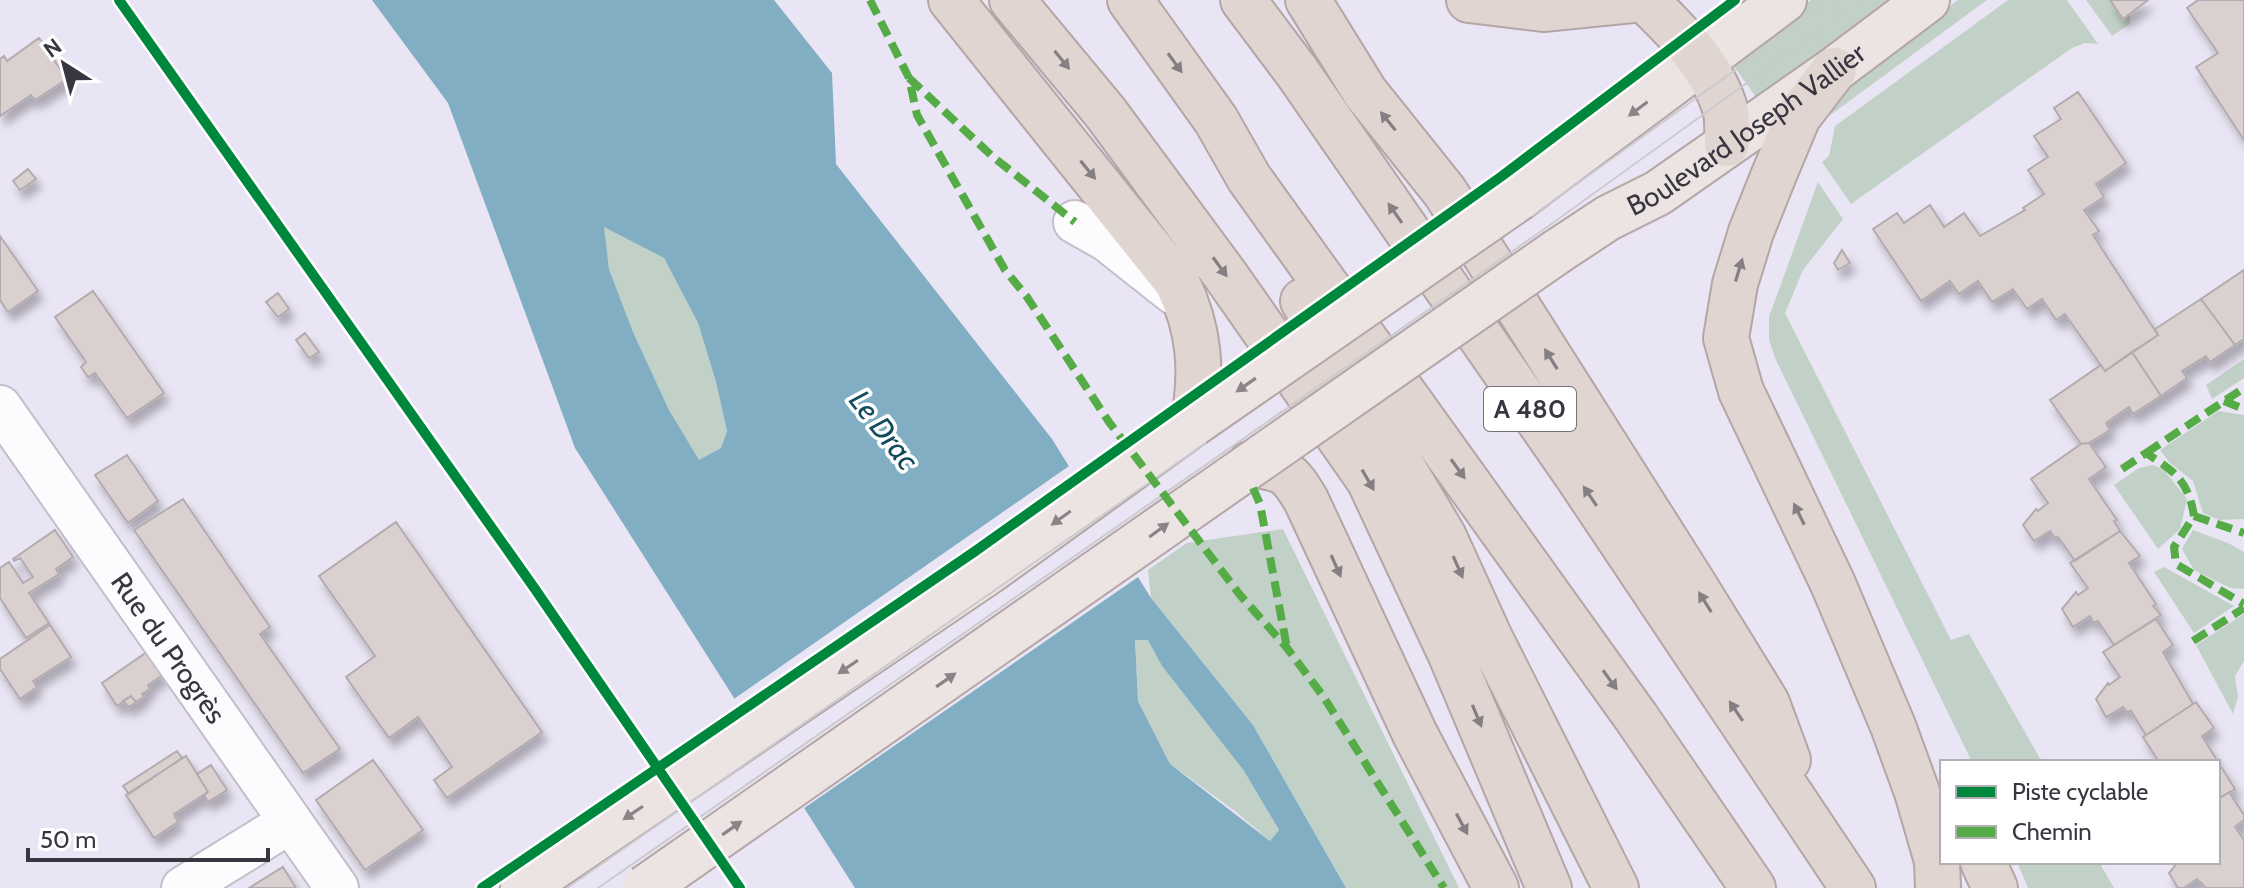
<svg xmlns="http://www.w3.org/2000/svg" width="2244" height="888" viewBox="0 0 2244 888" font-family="Cabin,sans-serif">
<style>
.green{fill:#c2d1c7}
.water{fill:#81aec2;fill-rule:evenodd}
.pier{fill:#eae5f4}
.building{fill:#dbd0d0;stroke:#b2abaf;stroke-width:2;filter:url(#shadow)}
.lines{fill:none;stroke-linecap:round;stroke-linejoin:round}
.minor-casing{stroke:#c3beca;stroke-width:46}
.major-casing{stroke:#b4a5a6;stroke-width:48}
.highway-casing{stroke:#b4a5a6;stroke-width:48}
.minor{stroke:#fcfbfd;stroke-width:42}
.major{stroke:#ece4e2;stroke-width:44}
.highway{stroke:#e1d5d1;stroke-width:44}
.tram{stroke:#cbcacf;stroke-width:2}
.major-bridge-casing{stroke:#b4a5a6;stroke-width:48;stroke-linecap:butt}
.major-bridge{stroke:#ece4e2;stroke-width:44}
.quiet{stroke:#55ac46;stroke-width:8;stroke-dasharray:16 8;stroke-linecap:butt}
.cycleway-casing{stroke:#fff;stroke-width:15}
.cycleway{stroke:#00873e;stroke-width:10}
.oneway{fill:#857e82}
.oneway2{fill:#8a8489}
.labels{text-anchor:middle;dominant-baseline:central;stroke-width:7;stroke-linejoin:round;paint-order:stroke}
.shield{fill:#fff;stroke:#75727a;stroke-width:2}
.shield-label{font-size:26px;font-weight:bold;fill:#3a3641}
.street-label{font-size:28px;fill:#3a3641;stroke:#fff}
.water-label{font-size:30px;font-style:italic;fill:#114a5b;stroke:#fff}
</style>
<defs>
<filter id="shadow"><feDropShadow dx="5" dy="9" stdDeviation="4" flood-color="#0004"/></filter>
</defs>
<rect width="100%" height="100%" fill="#eae5f4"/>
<path class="green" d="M1811 0H1893L1758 100 1731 62Z
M1958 0H1987L1829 116 1824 114 1849 81Z
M2008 0H2067L2098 44 2085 43 2072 48 1851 204 1822 162 1829 156 1835 126Z
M2086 0H2110L2123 18 2130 14V24L2112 36Z
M1818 182 1843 219 1803 270 1785 313 1951 640 1969 634 2042 762H1972L1775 358 1769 339V317Z
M603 226 664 258 698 323 716 382 727 431 721 448 698 461 669 410 633 332 609 269Z
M2244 359V378L2212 399 2206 385Z
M2218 411 2244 415V519L2219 520 2203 513 2193 481 2170 463 2160 450Z
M2153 465 2164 470 2187 499 2180 529 2158 549 2114 485 2139 468Z
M1283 529 1459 888H1346L1253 725 1151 598 1148 570 1187 543Z
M2193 530 2230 544 2244 552V589L2230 588 2194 570 2182 549Z
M2164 567 2234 606 2194 633 2154 572Z
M2244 614V661L2235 676 2238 697 2233 714 2196 645Z
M1135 639H1148L1162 666 1244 771 1279 830 1270 841 1235 811 1170 764 1138 701Z
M2017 862H2099L2114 888H2028Z"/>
<path class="water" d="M372 0H774L832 73 836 164 1052 439 1151 598 1253 725 1346 888H855L575 448 448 103ZM604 227 664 258 698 323 716 382 727 431 721 448 699 460 669 410 633 332 609 269ZM1135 640H1148L1162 666 1244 771 1279 830 1270 841 1170 764 1138 701Z"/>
<path class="pier" d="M1072 464 1141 575 800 811 731 701Z"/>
<path class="building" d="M2110 0H2148L2123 19Z
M2198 0H2244V140L2196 67 2218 53 2187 8Z
M39 38 67 79 35 100 31 95 0 116V59L4 56 7 61Z
M2078 92 2126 163 2096 184 2104 197 2084 210 2099 231 2093 235 2158 335 2105 371 2065 314 2056 320 2042 299 2027 309 2013 289 1992 302 1978 281 1959 294 1950 281 1921 301 1873 229 1897 213 1904 223 1930 205 1944 227 1964 213 1980 236 2025 210 2023 208 2044 194 2028 170 2048 157 2034 136 2061 119 2054 108Z
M28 169 36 179 20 190 13 181Z
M0 236 38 291 8 312 0 300Z
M1842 250 1850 263 1838 270 1834 263Z
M2244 270V339L2235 345 2201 299Z
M93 291 164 393 127 418 95 373 88 377 81 367 86 362 55 317Z
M278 293 289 309 278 317 266 302Z
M2201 299 2235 345 2210 362 2206 356 2182 371 2187 378 2161 396 2132 352 2158 335 2155 329Z
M305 333 319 352 309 358 296 340Z
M2132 352 2161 396 2133 414 2129 407 2106 423 2110 430 2089 443 2081 444 2050 400 2101 365 2105 371Z
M2089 443 2106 467 2089 479 2117 520 2114 521 2120 531 2075 561 2058 537 2055 538 2050 531 2034 541 2023 525 2036 509 2038 511 2048 503 2031 479 2081 444Z
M127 455 158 501 128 523 95 475Z
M183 499 270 627 260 634 340 749 303 773 134 530Z
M396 522 542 732 447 798 434 780 452 767 418 717 389 738 346 677 375 656 319 576Z
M55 530 73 557 56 569 59 574 29 593 49 623 26 638 0 598V568L9 562 23 583 33 577 20 558 14 561 13 559Z
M2120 531 2140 556 2129 563 2156 604 2153 606 2161 615 2114 645 2098 621 2094 623 2090 616 2073 627 2062 609 2076 592 2078 595 2088 588 2070 563Z
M2156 619 2173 645 2163 652 2193 704 2146 735 2131 711 2127 712 2123 707 2106 717 2096 699 2108 683 2109 685 2120 677 2103 652Z
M50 625 71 657 33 681 37 687 20 699 0 669V659Z
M147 652 163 675 148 685 150 689 142 694 144 697 136 702 131 696 117 706 102 683Z
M131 696 136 702 129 707 123 701Z
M2196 702 2214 728 2202 736 2235 789 2218 799V762H2159L2143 737Z
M177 751 182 758 129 794 123 786Z
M186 756 208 792 174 814 178 822 154 838 126 795Z
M373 760 423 830 365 870 316 800Z
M211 765 227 790 208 802 204 795 208 792 197 774Z
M2229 792 2244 815V820L2235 827 2244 840V888H2206L2197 879 2184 888H2178L2169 873 2178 862H2218V799Z
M283 867 296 888H249Z"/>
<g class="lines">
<defs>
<g id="minor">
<path d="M1075 222 1107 240 1174 293"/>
<path id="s1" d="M0 407 337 888"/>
<path d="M183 888 290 822"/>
</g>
<g id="major">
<path d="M1519 198 1784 0"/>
<path id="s2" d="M1558 251 1608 218 1658 193 1834 70 1927 0"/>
<path d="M523 888 988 572 1193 424"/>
</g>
<path id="highway" d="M951 0 1177 282C1200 330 1203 372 1193 424
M1012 0 1105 112 1226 276 1369 480 1450 653 1549 888
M1130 0 1216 120 1249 178 1636 717 1753 888
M1243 0 1297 72 1578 477 1853 888
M1308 0 1365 92 1445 192 1693 583 1767 703 1788 760
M1469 0 1543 9 1632 0
M1645 0C1677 31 1714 67 1726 112 1728 122 1727 134 1727 144
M1834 70 1798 117 1775 172 1751 232 1735 284 1726 338 1741 391 1833 584 1893 726 1917 792 1937 861 1938 888
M1303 301 1443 535 1490 638 1616 888
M1250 464C1284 469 1288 470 1306 500L1415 734 1496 888
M1983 862 1995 888"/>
</defs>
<use href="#minor" class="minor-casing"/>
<use href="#major" class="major-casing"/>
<use href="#highway" class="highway-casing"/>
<use href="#minor" class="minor"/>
<use href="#major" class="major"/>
<use href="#highway" class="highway"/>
<path class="tram" d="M567 888 1532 216 1833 0
M598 888 1543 230 1862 0"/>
<defs>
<path id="major-bridge" d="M1193 424 1519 198
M645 888C951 677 1253 462 1558 251"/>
</defs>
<use href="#major-bridge" class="major-bridge-casing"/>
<use href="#major-bridge" class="major-bridge"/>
<path class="quiet" d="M870 0 909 78 917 115 1005 270 1027 297 1109 422 1240 595 1287 648 1323 696 1444 888
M909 78 992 156 1075 222
M2224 401 2244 409
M2146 453 2244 388
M2122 469 2146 453C2175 472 2188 480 2194 516L2174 547 2176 564 2244 604
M1253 488 1260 504 1287 648
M2194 516 2244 533
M2193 641 2244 608"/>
<defs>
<path id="cycleway" d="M119 0 535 589 740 888
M482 888 974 552 1502 176 1735 0"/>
</defs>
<use href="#cycleway" class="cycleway-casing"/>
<use href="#cycleway" class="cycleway"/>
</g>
<defs><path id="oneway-solid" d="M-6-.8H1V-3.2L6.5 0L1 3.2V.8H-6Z" transform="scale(2)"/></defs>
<g class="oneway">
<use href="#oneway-solid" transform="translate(1062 60) rotate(51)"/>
<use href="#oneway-solid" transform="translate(1175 63) rotate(54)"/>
<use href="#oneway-solid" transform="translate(1388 121) rotate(-129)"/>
<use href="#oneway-solid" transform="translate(1088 170) rotate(51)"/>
<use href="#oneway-solid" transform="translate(1395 213) rotate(-125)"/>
<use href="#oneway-solid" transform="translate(1220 267) rotate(54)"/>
<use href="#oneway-solid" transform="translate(1739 270) rotate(-73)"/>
<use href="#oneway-solid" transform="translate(1551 359) rotate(-122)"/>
<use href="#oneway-solid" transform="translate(1458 469) rotate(54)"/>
<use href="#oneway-solid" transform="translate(1368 480) rotate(60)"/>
<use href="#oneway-solid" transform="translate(1590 496) rotate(-124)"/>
<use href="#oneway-solid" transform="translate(1799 514) rotate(-116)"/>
<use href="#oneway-solid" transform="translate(1336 566) rotate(66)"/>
<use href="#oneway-solid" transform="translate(1458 567) rotate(66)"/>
<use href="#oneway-solid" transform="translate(1705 602) rotate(-122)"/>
<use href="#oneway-solid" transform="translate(1610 680) rotate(54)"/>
<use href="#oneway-solid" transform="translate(1736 711) rotate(-124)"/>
<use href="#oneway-solid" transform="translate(1477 716) rotate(67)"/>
<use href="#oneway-solid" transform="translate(1462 824) rotate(62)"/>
</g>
<g class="oneway2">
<use href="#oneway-solid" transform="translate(1638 109) rotate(143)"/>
<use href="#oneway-solid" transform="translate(1246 385) rotate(145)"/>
<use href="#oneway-solid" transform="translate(1061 518) rotate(144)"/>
<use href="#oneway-solid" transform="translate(1159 530) rotate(-36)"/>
<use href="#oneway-solid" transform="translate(848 667) rotate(146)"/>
<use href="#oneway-solid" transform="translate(946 680) rotate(-35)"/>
<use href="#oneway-solid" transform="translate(633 813) rotate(146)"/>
<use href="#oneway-solid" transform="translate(732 828) rotate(-35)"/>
</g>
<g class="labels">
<rect class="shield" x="1484" y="387" width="92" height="44" rx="6"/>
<g class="shield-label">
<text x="1530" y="409">A 480</text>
</g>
<g class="street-label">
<text stroke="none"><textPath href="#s2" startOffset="224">Boulevard Joseph Vallier</textPath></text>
<text stroke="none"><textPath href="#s1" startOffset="294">Rue du Progrès</textPath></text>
</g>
<g class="water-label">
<text transform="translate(884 430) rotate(52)">Le Drac</text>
</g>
</g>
<rect x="1940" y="760" width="280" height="104" fill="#ffffff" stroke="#b0afb3" stroke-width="2"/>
<rect x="1956" y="786" width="40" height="12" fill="#00873e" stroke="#b0afb3" stroke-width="2"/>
<text x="2012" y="800" font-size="24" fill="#3a3641">Piste cyclable</text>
<rect x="1956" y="826" width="40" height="12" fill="#55ac46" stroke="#b0afb3" stroke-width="2"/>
<text x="2012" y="840" font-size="24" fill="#3a3641">Chemin</text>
<g transform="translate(64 64) rotate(324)" stroke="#ffffff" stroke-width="6" paint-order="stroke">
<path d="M0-6L14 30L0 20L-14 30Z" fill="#3a3641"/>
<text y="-12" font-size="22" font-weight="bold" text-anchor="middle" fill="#3a3641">N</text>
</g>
<path d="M28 848v12h240v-12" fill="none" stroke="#3a3641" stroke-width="4"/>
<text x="40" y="848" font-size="24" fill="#3a3641" stroke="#ffffff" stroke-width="6" paint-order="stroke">50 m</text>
</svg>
